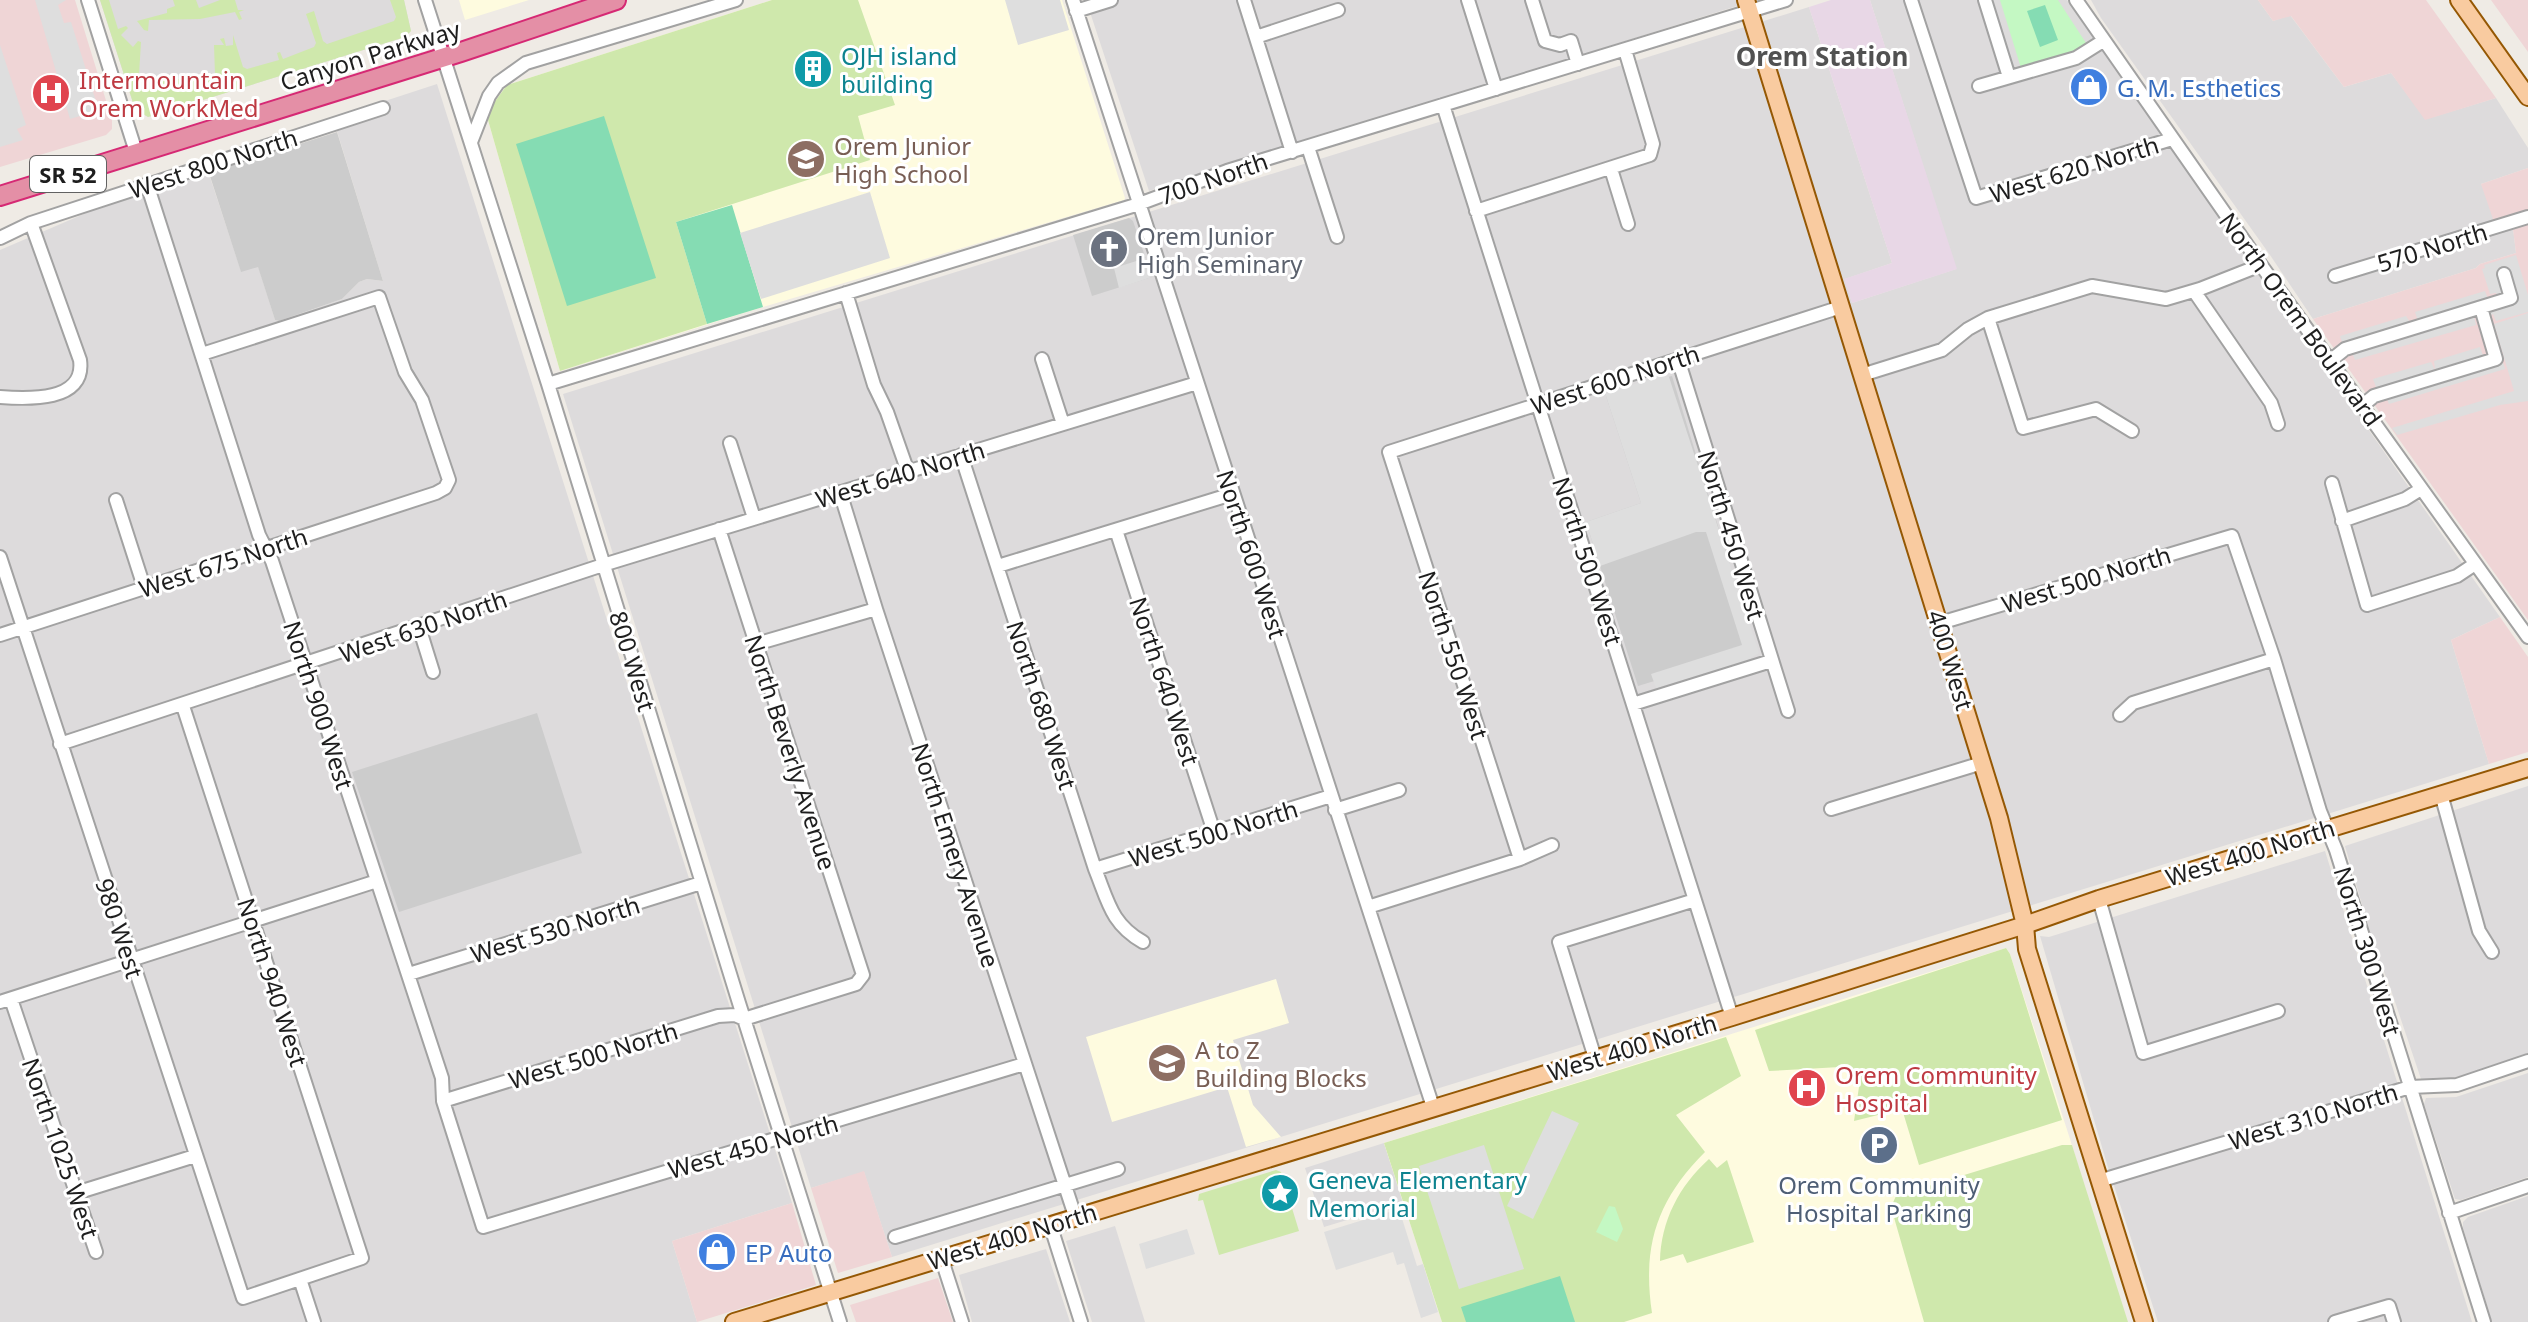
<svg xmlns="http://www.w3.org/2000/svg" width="2528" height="1322" viewBox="0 0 2528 1322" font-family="'Noto Sans',sans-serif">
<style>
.residential{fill:#dddbdc}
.commercial{fill:#efd5d6}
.industrial{fill:#e8d7e6}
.education{fill:#fefbdf}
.religious{fill:#ccc}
.grass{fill:#cfe8ac}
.park{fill:#c4f8c3}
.pitch{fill:#85dcb3}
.parking{fill:#dedede}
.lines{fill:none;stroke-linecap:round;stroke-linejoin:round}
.minor-casing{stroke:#a2a2a2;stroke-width:16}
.major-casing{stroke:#955804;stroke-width:20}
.highway-casing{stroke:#d62974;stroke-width:22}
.minor{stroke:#fff;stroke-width:12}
.major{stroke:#f9cba0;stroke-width:16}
.highway{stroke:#e48fa6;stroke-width:18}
.labels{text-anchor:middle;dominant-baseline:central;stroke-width:6;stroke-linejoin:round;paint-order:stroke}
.shield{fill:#fff;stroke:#626262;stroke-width:2}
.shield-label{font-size:22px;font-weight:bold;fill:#1e1e1e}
.street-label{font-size:24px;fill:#1e1e1e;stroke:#fff}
.culture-label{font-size:24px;fill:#0d838f;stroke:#fff;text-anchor:start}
.health-label{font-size:24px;fill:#be3a42;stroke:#fff;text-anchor:start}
.shop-label{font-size:24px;fill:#366cbe;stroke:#fff;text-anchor:start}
.education-label{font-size:24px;fill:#785e54;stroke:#fff;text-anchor:start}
.worship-label{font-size:24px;fill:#5b616d;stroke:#fff;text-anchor:start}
.service-label{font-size:24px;fill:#4e5e75;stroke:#fff}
.neighbourhood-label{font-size:26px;font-weight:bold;fill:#515151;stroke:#fff}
</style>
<rect width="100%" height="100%" fill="#efebe5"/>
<path class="residential" d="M100 0H404L411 31 405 37 148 117 135 109Z
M1086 0H1756L1149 191Z
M1870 0H2067L2500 617 2451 640 2489 764 892 1257 864 1172 811 1188 563 394 1809 7 1892 263 1845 279 1852 303 1956 269Z
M2091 0H2258L2273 21 2290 15 2344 87 2391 73 2426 119 2496 98 2528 148V168L2481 184 2513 228 2516 253 2480 264 2476 268 2313 319 2270 255 2101 18Z
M437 84 792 1203 672 1241 697 1322H0V250L205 162 241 271 258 266 275 320 279 321 342 299 359 282 367 279 383 281 333 118Z
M2528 786V1053L2464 1075 2449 1079H2421L2389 984 2376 953 2345 846Z
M2325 851 2472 1322H2158L2107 1164 2040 936 2049 937Z
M2528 1073V1177L2461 1200 2455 1199 2424 1104 2426 1098 2456 1097Z
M1384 1143 1403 1203 1324 1227 1305 1168Z
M2528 1196V1322H2492L2463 1228V1222L2468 1217Z
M1115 1226 1145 1322H1092L1066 1241Z
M1046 1249 1070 1322H972L959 1275Z"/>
<path class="commercial" d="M0 0H75L112 120V129L106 135 0 167Z
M2258 0H2426L2496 98 2425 120 2391 73 2344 87 2291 16 2273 21Z
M2491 0H2528V52Z
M2528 168V620L2313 319 2476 268 2480 264 2516 253 2513 229 2494 222 2481 184Z
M2500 617 2528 657V752L2489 764 2451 640Z
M864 1171 892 1257 838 1273 811 1188Z
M792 1203 816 1285 697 1322 672 1241Z
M938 1278 953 1322H856L850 1305Z"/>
<path class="industrial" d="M1831 0H1870L1957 269 1852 303 1844 279 1892 263 1809 7Z"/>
<path class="education" d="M459 0H529L465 20Z
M772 0H1062L1125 198 1124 200 763 307 560 371 488 120 493 104 507 85Z
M2006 948 2010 954 2070 1139 2125 1322H1442L1384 1143Z
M1276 979 1289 1023 1233 1040 1253 1105 1281 1137 1246 1147 1227 1087 1112 1122 1086 1037Z"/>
<path class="religious" d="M337 132 383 281 367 279 359 282 342 299 279 321 275 320 258 267 241 272 209 173Z
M1129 218 1133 221 1152 277 1092 296 1073 235Z
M1672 376 1756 650 1638 686 1586 522 1641 503 1605 393Z
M537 713 582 853 399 912 352 772Z"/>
<path class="grass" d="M100 0H109L118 29 126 26 128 28 121 35 133 47 138 41 141 42 139 75 142 79H212L215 75 214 45H224L220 39 224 38 226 46 233 45V35L243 67 247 69 279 60 277 53 280 52 283 59 314 47 316 43 306 14 314 11 323 41 327 44 394 21 396 17 390 0H404L411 31 405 37 148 117 135 109Z
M173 0H196L199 8 220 0H235L238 10H244L239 12 242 19 239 20 235 12 200 19 149 20 148 31 144 30 137 21 167 13V9L175 6Z
M772 0H858L895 105 858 116 870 160 676 222 707 324 560 371 488 120 493 104 507 85Z
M2006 948 2010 954 2062 1120 1919 1165 1902 1109 1854 1121 1861 1073 1840 1067 1769 1071 1755 1030Z
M1726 1037 1741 1076 1676 1115 1705 1152C1657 1200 1642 1246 1652 1313L1624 1322H1442L1384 1143Z
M2062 1145H2072L2128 1322H1924L1891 1207 1896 1196Z
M1709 1159 1717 1168 1727 1160 1754 1242 1687 1263 1683 1254 1660 1261C1661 1221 1679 1186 1709 1159Z
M1276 1170 1281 1172 1299 1231 1219 1255 1203 1200 1198 1201 1199 1194Z"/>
<path class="park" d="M2000 0H2058L2086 43 2070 54 2021 68Z
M1609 1206 1615 1207 1623 1229 1617 1242 1596 1232Z"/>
<path class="pitch" d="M2045 5 2058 40 2040 47 2027 11Z
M604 116 656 278 567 306 516 144Z
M732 205 763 307 707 324 676 222Z
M1560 1276 1575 1322H1466L1461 1307Z"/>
<path class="parking" d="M35 0H66L58 5 64 23 71 22 99 111 90 113V117L82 120 80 116 70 119Z
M1005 0H1060L1069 30 1018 45Z
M0 45 26 125 17 129 23 140 0 147Z
M870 192 890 258 761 299 740 233Z
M2516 255 2528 295V312L2496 321 2493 314 2489 317 2505 369 2389 404 2386 397 2380 398 2373 379 2431 362 2435 370 2434 361 2480 347 2483 355 2489 353 2478 315 2474 316 2476 325 2355 360 2352 353 2346 355 2340 336 2406 316 2411 324 2418 321 2415 312 2485 291 2488 299 2497 296 2496 293 2490 294 2482 269 2485 268 2484 265Z
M1146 258 1152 277 1119 288 1114 268Z
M2528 313V401L2500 405 2397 435 2392 428 2514 391 2494 324Z
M1658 377H1669L1759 653 1744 662 1656 688 1651 674 1742 645 1706 532H1696L1600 566 1586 522 1641 503 1605 393Z
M1552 1111 1579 1123 1533 1219 1507 1206Z
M1484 1145 1524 1269 1459 1289 1419 1166Z
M1399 1209 1417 1266 1423 1264 1438 1312 1421 1318 1404 1263 1397 1265 1393 1252 1336 1270 1324 1232Z
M1187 1229 1195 1254 1146 1269 1139 1244Z"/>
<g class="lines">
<defs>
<path id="minor" d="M88 0 136 152
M425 0 548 384 739 1003 840 1322
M1073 0 1433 1107
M1244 0 1292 152
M1468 0 1496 89
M1532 0 1545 41 1560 45 1571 41 1578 64
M1911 0 1976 198 2172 139
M1985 0 2009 77
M2076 0 2261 265 2528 637
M1076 11 1111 0
M1256 37 1338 10
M1979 86 2076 58 2103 41
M1443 105 1732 1017
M471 142 489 96 498 83 526 63 736 0
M1308 147 1337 237
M1611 169 1628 224
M147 184 259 535 272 561 442 1078 443 1101 483 1227 1024 1064
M1476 211 1650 155 1653 144 1625 50
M0 238 31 223 383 108
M2335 276 2528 217
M2194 291 2271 403 2278 424
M846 293 874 385 887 412 908 472
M1988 318 2023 428 2096 409 2132 431
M1042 359 1063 424
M1678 359 1788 711
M2330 361 2345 349 2511 298 2504 274
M1862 375 1942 350 1968 329 1988 318 2092 286 2166 299 2200 289 2261 265
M548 384 1139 204 1227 171 1786 0
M0 397C28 399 86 402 80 360L31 223
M2363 405 2374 396 2496 359 2481 308
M730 443 754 518
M961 455 1095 869C1108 901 1111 924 1143 942
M2332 483 2367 605 2457 576 2475 564
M840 492 876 609 1075 1216
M116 500 144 587
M2342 521 2405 499 2421 489
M1116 530 1214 832
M0 557 243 1298 362 1258 183 706
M998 566 1232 494
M1940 623 2232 536 2274 659 2320 811 2336 850 2484 1322
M419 627 433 672
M0 635 436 493 445 488 449 480 422 400 405 372 379 297 202 354
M756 644 876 609
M1633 704 1771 661
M2120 715 2133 703 2274 659
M60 744 603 565 1197 383
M2441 794 2479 931 2492 952
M1831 809 1982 763
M1335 810 1399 790
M1520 859 1389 452 1841 307
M1095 869 1331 796
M2099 899 2143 1053 2278 1011
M1368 907 1520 859 1552 845
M409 974 701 883
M11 999 96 1252
M0 1002 377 881
M1595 1058 1559 942 1695 900
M443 1101 718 1016 735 1015 744 1019 856 984 863 975 719 529
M2099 1181 2410 1087 2457 1085 2528 1061
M76 1193 195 1156
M2449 1213 2528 1186
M1050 1224 1081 1322
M895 1237 1118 1169
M941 1257 962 1322
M300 1279 314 1322
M2335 1322 2389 1306 2394 1322"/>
<path id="major" d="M1746 0 1999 818 2025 925 2027 949 2144 1322
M2459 0 2528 97
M734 1322 1732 1017 2025 925 2099 899 2528 768"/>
<path id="highway" d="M0 196 461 52 616 0"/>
</defs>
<use href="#minor" class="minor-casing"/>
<use href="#major" class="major-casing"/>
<use href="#highway" class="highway-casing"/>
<use href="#minor" class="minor"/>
<use href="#major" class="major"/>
<use href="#highway" class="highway"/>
</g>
<defs>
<symbol id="building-disc" viewBox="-11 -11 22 22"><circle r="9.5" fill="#0f9aa8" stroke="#fff"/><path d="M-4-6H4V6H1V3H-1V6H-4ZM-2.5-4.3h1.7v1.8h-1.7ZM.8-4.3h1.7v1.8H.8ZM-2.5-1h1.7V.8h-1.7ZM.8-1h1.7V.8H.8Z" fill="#fff"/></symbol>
<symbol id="shop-disc" viewBox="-11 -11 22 22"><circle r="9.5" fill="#3f7fe0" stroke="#fff"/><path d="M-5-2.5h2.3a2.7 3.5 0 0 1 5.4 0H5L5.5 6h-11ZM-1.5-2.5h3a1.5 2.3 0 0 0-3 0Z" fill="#fff"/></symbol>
<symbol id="hospital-disc" viewBox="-11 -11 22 22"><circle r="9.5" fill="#e0444e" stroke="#fff"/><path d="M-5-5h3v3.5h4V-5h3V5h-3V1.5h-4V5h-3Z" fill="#fff"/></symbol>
<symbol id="school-disc" viewBox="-11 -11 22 22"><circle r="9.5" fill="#8d6e63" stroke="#fff"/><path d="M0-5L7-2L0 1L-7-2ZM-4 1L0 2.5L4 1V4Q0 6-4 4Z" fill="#fff"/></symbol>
<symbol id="church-disc" viewBox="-11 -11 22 22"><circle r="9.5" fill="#6b7280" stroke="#fff"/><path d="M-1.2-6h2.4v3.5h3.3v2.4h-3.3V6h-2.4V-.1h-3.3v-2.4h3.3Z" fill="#fff"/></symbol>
<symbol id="parking-disc" viewBox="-11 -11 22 22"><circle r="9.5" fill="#5c6f8a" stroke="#fff"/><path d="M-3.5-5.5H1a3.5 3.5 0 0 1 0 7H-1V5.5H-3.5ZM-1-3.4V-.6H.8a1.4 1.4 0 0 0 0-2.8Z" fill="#fff"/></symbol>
<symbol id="sight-disc" viewBox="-11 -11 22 22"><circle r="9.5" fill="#0f9aa8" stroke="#fff"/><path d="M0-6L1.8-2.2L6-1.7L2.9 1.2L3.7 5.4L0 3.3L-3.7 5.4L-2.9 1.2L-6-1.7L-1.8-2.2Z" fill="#fff"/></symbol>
</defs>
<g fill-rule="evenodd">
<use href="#building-disc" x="791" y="47" width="44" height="44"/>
<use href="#shop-disc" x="2067" y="65" width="44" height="44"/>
<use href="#hospital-disc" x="29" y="71" width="44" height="44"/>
<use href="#school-disc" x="784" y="137" width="44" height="44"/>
<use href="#church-disc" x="1087" y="227" width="44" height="44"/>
<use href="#school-disc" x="1145" y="1041" width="44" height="44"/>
<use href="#hospital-disc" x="1785" y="1066" width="44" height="44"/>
<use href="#parking-disc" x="1857" y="1123" width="44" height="44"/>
<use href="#sight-disc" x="1258" y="1171" width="44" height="44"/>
<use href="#shop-disc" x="695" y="1230" width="44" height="44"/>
</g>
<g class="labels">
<rect class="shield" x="30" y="156" width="76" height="36" rx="6"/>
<g class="shield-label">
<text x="68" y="174">SR 52</text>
</g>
<g class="street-label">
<text transform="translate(370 55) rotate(-17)">Canyon Parkway</text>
<text transform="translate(213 163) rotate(-18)">West 800 North</text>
<text transform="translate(2074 169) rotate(-17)">West 620 North</text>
<text transform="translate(1213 178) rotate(-19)">700 North</text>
<text transform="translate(2432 247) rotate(-17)">570 North</text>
<text transform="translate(2301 319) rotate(54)">North Orem Boulevard</text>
<text transform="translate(1615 379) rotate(-18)">West 600 North</text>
<text transform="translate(900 474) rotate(-17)">West 640 North</text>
<text transform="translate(1732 535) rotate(73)">North 450 West</text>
<text transform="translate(1252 554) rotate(72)">North 600 West</text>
<text transform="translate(1588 561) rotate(72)">North 500 West</text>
<text transform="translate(223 562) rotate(-18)">West 675 North</text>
<text transform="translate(2086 579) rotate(-17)">West 500 North</text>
<text transform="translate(423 626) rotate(-19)">West 630 North</text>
<text transform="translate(1454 655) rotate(72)">North 550 West</text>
<text transform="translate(1951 660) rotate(73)">400 West</text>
<text transform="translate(633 661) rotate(73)">800 West</text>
<text transform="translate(1165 681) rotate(72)">North 640 West</text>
<text transform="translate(319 705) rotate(72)">North 900 West</text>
<text transform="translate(1042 705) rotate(72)">North 680 West</text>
<text transform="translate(791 752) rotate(72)">North Beverly Avenue</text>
<text transform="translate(1213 833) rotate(-17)">West 500 North</text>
<text transform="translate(2250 852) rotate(-17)">West 400 North</text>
<text transform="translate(956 855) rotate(72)">North Emery Avenue</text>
<text transform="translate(120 928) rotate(72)">980 West</text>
<text transform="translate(555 929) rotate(-17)">West 530 North</text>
<text transform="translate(2368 951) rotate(73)">North 300 West</text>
<text transform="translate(273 982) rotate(72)">North 940 West</text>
<text transform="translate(1632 1047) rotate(-17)">West 400 North</text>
<text transform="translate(593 1055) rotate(-17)">West 500 North</text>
<text transform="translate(2313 1116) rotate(-17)">West 310 North</text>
<text transform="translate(753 1146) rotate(-16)">West 450 North</text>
<text transform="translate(61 1148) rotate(71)">North 1025 West</text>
<text transform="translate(1012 1236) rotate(-17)">West 400 North</text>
</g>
<g class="culture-label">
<text x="841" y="55">OJH island<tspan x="841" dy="28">building</tspan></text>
<text x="1308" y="1179">Geneva Elementary<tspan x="1308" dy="28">Memorial</tspan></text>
</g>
<g class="health-label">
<text x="79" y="79">Intermountain<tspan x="79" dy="28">Orem WorkMed</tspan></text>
<text x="1835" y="1074">Orem Community<tspan x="1835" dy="28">Hospital</tspan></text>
</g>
<g class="shop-label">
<text x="2117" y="87">G. M. Esthetics</text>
<text x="745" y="1252">EP Auto</text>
</g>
<g class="education-label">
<text x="834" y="145">Orem Junior<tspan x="834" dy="28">High School</tspan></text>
<text x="1195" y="1049">A to Z<tspan x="1195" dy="28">Building Blocks</tspan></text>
</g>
<g class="worship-label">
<text x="1137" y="235">Orem Junior<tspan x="1137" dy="28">High Seminary</tspan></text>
</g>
<g class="service-label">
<text x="1879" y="1184">Orem Community<tspan x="1879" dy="28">Hospital Parking</tspan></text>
</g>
<g class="neighbourhood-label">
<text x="1822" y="56">Orem Station</text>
</g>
</g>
</svg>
